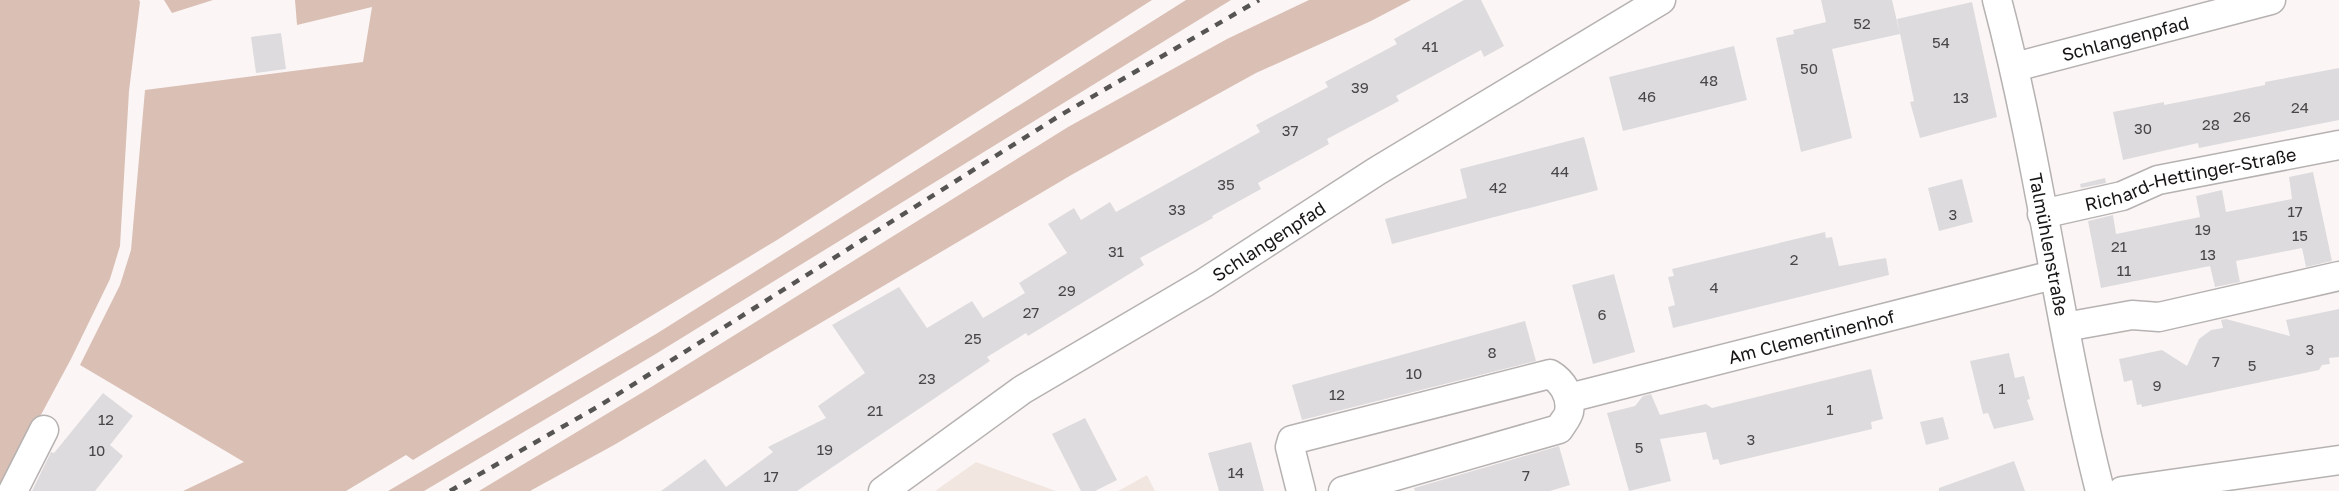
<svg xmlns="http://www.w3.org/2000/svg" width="2339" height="491" viewBox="0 0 2339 491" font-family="'Golos Text',sans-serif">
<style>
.built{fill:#f2e6e1}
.green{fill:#dabfb5}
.building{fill:#dddbde}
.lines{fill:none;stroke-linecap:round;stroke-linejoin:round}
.minor-casing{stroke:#b6b2b1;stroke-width:31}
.minor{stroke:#fff;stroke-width:28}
.rail{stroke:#575554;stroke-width:4.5;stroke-dasharray:8 8;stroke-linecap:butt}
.labels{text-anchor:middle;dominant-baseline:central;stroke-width:4.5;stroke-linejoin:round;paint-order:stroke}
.number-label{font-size:15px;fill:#484646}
.street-label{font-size:18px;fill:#161514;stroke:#fff}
</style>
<rect width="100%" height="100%" fill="#fbf6f5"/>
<path class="built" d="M976 462 1056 491H935Z
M1147 475 1155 491H1118Z"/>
<path class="green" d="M0 0H139L140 2 129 91 120 246 110 279 71 359 0 491Z
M164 0H213L172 13Z
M295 0H1152L777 240 413 460 406 455 346 491H183L244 462 80 365 120 285 131 250 145 90 363 62 372 7 297 25Z
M1186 0H1231L654 355 424 491H388L656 334Z
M1309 0H1411L1371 21 1256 73 1073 174 614 445 530 491H479L648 389 1068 127 1227 39Z"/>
<path class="building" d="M1464 0H1481L1504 46 1484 57 1481 50 1396 96 1399 101 1327 139 1329 144 1258 183 1261 189 1212 216 1213 218 1140 258 1144 265 1028 336 1026 333 987 357 990 361 797 491H661L705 459 726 487 773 452 768 447 826 418 818 406 865 373 832 325 899 287 927 328 972 301 983 318 1025 293 1019 283 1067 253 1048 224 1074 208 1081 220 1110 202 1116 212 1260 132 1256 125 1328 87 1325 82 1397 44 1394 39Z
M1821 0H1892L1900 34 1832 49 1852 138 1801 152 1776 38 1794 34 1793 30 1826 22Z
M1972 2 1997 117 1920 138 1910 102 1914 101 1897 19Z
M281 33 286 69 256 73 251 37Z
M1734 46 1747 100 1623 131 1609 77Z
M2339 68V120L2199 148 2198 143 2123 160 2113 112 2164 102V105L2221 94 2265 85V82Z
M1584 137 1598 190 1392 244 1385 219 1467 198 1460 169Z
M2313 172 2332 261 2306 267 2302 248 2236 261 2240 282 2215 287 2210 266 2101 288 2088 221 2113 215 2116 234 2200 217 2196 196 2222 190 2226 212 2292 199 2289 177Z
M2105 178 2106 183 2081 188 2080 184Z
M1962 179 1973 222 1939 231 1928 188Z
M1825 232 1826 238 1832 237 1839 266 1886 258 1889 275 1673 328 1668 307 1675 305 1668 277 1674 276 1672 269Z
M1614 274 1635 352 1593 364 1572 285Z
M2339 309V357L2329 358 2330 364 2322 365 2319 370 2142 407 2141 404 2137 405 2132 380 2124 382 2119 359 2162 350 2187 366 2199 339 2211 330 2223 328 2221 320 2226 319 2290 336 2286 320Z
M1525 321 1536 361 1302 420 1292 385Z
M2009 353 2015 378 2024 376 2030 399 2027 400 2034 420 1994 429 1988 413 1983 414 1970 361Z
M1871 369 1883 419 1871 422 1872 429 1720 465 1718 459 1713 460 1706 432 1660 439 1671 481 1629 491 1607 413 1635 406 1643 396 1651 394 1660 415 1706 404 1712 408Z
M103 393 133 416 110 445 123 456 95 491H32L51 452 54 453Z
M1943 417 1949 439 1926 445 1920 422Z
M1085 418 1117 480 1095 491H1081L1052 434Z
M1251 442 1264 491H1219L1208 453Z
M1559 446 1570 485 1550 491H1415L1414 488Z
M2014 461 2025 491H1939V488Z"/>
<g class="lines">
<defs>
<g id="minor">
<path id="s1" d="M1997 0C2040 162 2059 329 2100 491"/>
<path id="s2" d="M2015 67 2271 0"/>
<path id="s3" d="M2042 214 2122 196 2158 180 2339 145"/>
<path d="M2065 327 2132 315 2159 317 2339 276"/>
<path id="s4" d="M1569 398 2053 275"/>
<path d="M13 491 44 430"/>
<path id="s5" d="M883 491 1022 390 1204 283 1377 171 1661 0"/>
<path d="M1301 491 1290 447 1292 440 1550 374C1562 381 1572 396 1569 412 1568 417 1562 424 1559 429L1343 491"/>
<path d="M2122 491 2339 460"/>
</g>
</defs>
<use href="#minor" class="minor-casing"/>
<use href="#minor" class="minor"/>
<path class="rail" d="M450 491 599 406 1059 116 1259 0"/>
</g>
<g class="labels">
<g class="number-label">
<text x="1862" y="23">52</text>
<text x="1941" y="42">54</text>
<text x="1430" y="46">41</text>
<text x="1809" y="68">50</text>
<text x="1709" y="80">48</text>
<text x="1360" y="87">39</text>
<text x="1647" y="96">46</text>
<text x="1961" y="97">13</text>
<text x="2300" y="107">24</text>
<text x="2242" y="116">26</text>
<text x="2211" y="124">28</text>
<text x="2143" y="128">30</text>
<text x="1290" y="130">37</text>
<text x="1560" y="171">44</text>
<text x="1226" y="184">35</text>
<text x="1498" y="187">42</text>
<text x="1177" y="209">33</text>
<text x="2295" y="211">17</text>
<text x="1953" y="214">3</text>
<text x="2203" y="229">19</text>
<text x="2300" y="235">15</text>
<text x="2119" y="246">21</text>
<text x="1116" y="251">31</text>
<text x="2208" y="254">13</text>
<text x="1794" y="259">2</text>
<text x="2124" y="270">11</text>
<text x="1714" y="287">4</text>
<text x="1067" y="290">29</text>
<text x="1031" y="312">27</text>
<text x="1602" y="314">6</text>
<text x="973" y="338">25</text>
<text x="2310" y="349">3</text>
<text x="1492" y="352">8</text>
<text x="2216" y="361">7</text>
<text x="2252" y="365">5</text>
<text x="1414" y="373">10</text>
<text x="927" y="378">23</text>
<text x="2157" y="385">9</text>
<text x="2002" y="388">1</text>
<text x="1337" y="394">12</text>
<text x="1830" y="409">1</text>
<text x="875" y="410">21</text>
<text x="106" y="419">12</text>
<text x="1751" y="439">3</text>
<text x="1639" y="447">5</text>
<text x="825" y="449">19</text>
<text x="97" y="450">10</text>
<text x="1236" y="472">14</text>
<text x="1526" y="475">7</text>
<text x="771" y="476">17</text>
</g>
<g class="street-label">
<text stroke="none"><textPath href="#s2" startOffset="114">Schlangenpfad</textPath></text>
<text stroke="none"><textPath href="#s3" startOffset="153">Richard-Hettinger-Straße</textPath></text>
<text stroke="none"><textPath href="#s5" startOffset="460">Schlangenpfad</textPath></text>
<text stroke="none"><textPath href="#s1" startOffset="250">Talmühlenstraße</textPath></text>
<text stroke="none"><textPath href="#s4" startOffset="250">Am Clementinenhof</textPath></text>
</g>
</g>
</svg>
